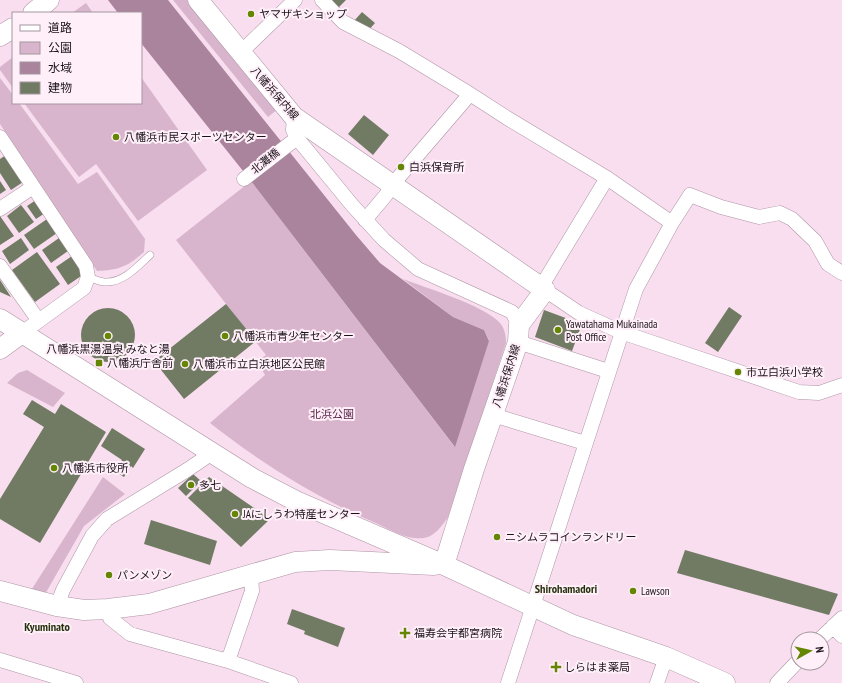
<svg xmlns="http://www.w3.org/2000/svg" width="842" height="683" viewBox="0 0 842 683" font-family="'PT Sans Narrow','Noto Sans JP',sans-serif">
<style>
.green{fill:#d8b5cc}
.water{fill:#aa839d}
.building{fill:#717b63}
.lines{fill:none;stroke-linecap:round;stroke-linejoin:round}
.lane-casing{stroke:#ae95a5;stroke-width:8}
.street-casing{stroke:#ae95a5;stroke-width:15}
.secondary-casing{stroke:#ae95a5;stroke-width:21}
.lane{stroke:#fff;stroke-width:7}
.street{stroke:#fff;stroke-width:14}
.secondary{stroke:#fff;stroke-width:20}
.poi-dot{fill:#648602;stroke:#ffeff9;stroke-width:1.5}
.labels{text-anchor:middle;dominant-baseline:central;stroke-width:4;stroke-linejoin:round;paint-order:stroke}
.poi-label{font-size:11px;fill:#1b1218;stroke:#ffeff9;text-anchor:start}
.street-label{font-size:11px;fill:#1b1218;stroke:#ffeff9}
.park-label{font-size:11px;fill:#59264a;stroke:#ffeff9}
.neighbourhood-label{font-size:12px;font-weight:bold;fill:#25310c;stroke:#ffeff9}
</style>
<rect width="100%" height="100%" fill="#f8deef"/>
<path class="green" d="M173 0H187L278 109 268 117Z
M86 3 93 13H72Z
M13 57V88L0 70V67Z
M141 77 207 170 138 221 96 164 79 177 24 103H141Z
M0 78 13 95V103H19L78 184 97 172 145 239 144 252C127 267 119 270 97 271L0 124Z
M251 181 454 446 489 340 484 330 453 317 403 279C426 288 483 305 499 322 505 328 506 336 506 343L448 517C442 526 435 536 424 538 407 540 393 531 378 524 317 498 262 464 210 423L265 375 257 361 266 355 176 240Z
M27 370 65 393 53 407 7 383 18 373Z
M103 477 125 494 84 526 44 596 30 592Z"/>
<path class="water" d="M108 0H168L356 235 380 263 453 317 484 330 489 341 455 447 251 181 141 43V13H118Z"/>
<path class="building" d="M330 0H346L338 8Z
M362 12 375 23 367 32 354 21Z
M364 115 389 135 373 155 348 134Z
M6 155 23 182 11 190 0 173V159Z
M0 181 6 190 0 194Z
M36 200 45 213 36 219 27 206Z
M21 205 34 222 19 233 7 216Z
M0 216 14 236 0 245Z
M47 219 57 233 34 249 24 235Z
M21 238 29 250 10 264 2 251Z
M59 238 68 251 51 263 42 250Z
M37 252 60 284 35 302 12 270Z
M72 256 84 274 68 285 56 267Z
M0 280 11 297 0 292Z
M226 304 256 341 184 399 154 361Z
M729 307 742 316 718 352 705 343Z
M81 335a27 27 0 1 1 54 0a27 27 0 1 1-54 0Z
M544 310 582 324 572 351 535 337Z
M32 400 55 414 61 404 106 432 40 543 0 519V499L44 427 23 414Z
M112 428 145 449 133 468 131 466 124 477 115 471 122 460 101 446Z
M193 474 201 481 186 496 178 488Z
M209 477 270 519 241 547 188 498Z
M151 520 217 541 210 565 144 544Z
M685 550 838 594 829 615 677 573Z
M292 609 345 628 338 647 304 634 305 631 287 624Z"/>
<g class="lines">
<defs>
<path id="lane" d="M88 277C94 279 101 283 107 282 124 282 138 266 150 255"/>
<path id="street" d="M322 0 343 22 399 51 470 94 507 118 607 178 672 223
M241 52 295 0
M294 117 293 130 297 138 352 205 384 240 418 269 512 312 519 325
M0 137 86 266 88 277 84 288 22 333
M244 179 297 138
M0 209 33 187
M365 220 386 195 392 185 470 94
M0 266 39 321
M541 287 607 178
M545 290 579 313 621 332 799 392 819 393 842 385
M518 342 608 371
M493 415 585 443
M57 606 63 590 92 536 107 519 187 470 212 453
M108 609 110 618 130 634 228 661 291 683
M833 626 842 636
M820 639 842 618
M0 660 76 683
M228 661 252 591 251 575
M508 683 636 289 672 223 690 195 721 207 759 217 780 213 792 219 815 241 828 264 842 273
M657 683 666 657
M777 683 798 661"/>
<path id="secondary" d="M198 0 294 117 545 290 519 325 518 342 474 469 444 565
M33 13 49 0
M0 36 13 28
M0 319 252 478 298 502 444 565 573 625 666 657 725 683
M0 349 22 333
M0 591 57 606 84 610 108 609 149 604 295 562 330 560 434 565"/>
</defs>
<use href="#lane" class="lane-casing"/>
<use href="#street" class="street-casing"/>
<use href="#secondary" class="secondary-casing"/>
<use href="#lane" class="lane"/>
<use href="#street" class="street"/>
<use href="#secondary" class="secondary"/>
</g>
<g class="poi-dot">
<circle cx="251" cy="14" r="4"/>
<circle cx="116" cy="137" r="4"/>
<circle cx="401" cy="167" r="4"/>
<circle cx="558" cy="330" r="4"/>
<circle cx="108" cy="336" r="4"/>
<circle cx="225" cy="336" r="4"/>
<rect x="95" y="359" width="8" height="8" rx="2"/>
<circle cx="185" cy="364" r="4"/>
<circle cx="738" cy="372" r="4"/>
<circle cx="54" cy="468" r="4"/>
<circle cx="191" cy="485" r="4"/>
<circle cx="235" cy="514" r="4"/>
<circle cx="497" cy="537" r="4"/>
<circle cx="109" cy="575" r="4"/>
<circle cx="633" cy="591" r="4"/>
<path d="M403 627h4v4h4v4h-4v4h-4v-4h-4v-4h4z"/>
<path d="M554 661h4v4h4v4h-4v4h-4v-4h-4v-4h4z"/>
</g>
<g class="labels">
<g class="poi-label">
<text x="259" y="14">ヤマザキショップ</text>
<text x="124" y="137">八幡浜市民スポーツセンター</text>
<text x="409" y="167">白浜保育所</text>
<text x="566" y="324">Yawatahama Mukainada<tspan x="566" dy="13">Post Office</tspan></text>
<text x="233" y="336">八幡浜市青少年センター</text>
<text x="108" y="349" text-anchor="middle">八幡浜黒湯温泉 みなと湯</text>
<text x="107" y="363">八幡浜庁舎前</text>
<text x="193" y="364">八幡浜市立白浜地区公民館</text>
<text x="746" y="372">市立白浜小学校</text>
<text x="62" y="468">八幡浜市役所</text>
<text x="199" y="485">多七</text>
<text x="243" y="514">JAにしうわ特産センター</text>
<text x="505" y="537">ニシムラコインランドリー</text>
<text x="117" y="575">パンメゾン</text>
<text x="641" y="591">Lawson</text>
<text x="414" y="633">福寿会宇都宮病院</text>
<text x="564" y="667">しらはま薬局</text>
</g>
<g class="street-label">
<text transform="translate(275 93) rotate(49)">八幡浜保内線</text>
<text transform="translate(265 161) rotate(-39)">北灘橋</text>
<text transform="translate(506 376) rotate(-72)">八幡浜保内線</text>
</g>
<g class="park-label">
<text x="332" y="414">北浜公園</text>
</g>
<g class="neighbourhood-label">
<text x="566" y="588">Shirohamadori</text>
<text x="47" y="626">Kyuminato</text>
</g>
</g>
<rect x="12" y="12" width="130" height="92" fill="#ffeff9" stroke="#a4979f"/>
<rect x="20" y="25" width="20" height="6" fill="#ffffff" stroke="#a4979f"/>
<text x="48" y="32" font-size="12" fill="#1b1218">道路</text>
<rect x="20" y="42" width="20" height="12" fill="#d8b5cc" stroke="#a4979f"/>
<text x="48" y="52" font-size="12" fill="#1b1218">公園</text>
<rect x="20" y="62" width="20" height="12" fill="#aa839d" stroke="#a4979f"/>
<text x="48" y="72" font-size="12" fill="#1b1218">水域</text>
<rect x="20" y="82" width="20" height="12" fill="#717b63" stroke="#a4979f"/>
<text x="48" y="92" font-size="12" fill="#1b1218">建物</text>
<g transform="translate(810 651) rotate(82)"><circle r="19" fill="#ffeff9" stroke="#a4979f"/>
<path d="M0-3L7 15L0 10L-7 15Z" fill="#648602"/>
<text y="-6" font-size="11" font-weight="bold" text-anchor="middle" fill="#1b1218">N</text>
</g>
</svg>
